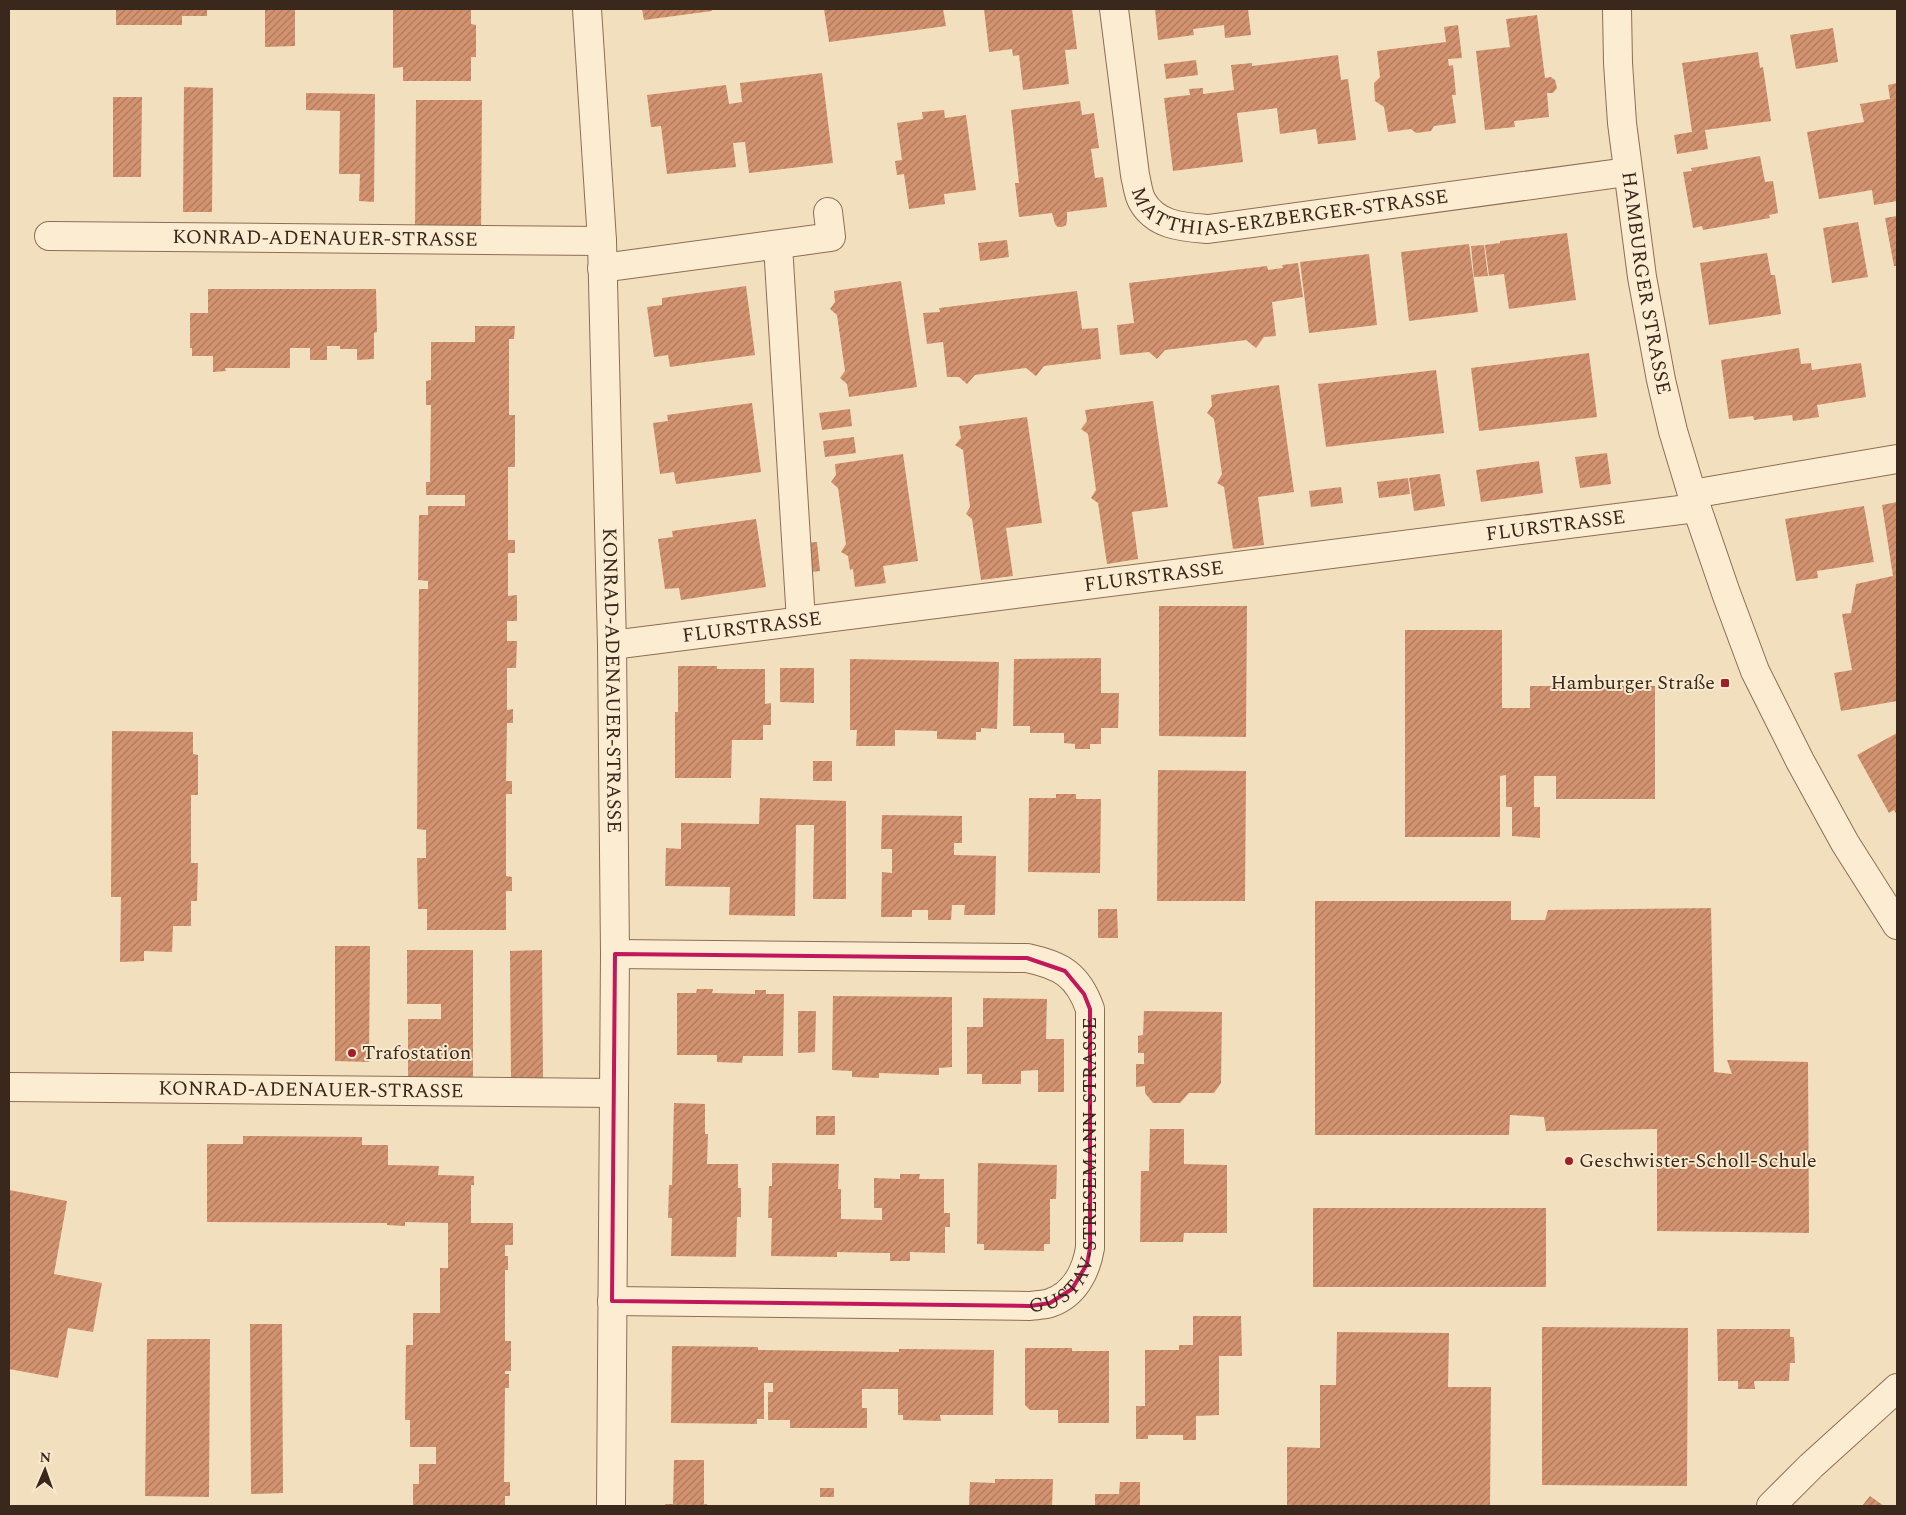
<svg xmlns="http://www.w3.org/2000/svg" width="1906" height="1515" viewBox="0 0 1906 1515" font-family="Spectral,serif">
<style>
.building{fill:url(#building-hatch)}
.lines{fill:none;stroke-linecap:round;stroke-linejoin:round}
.minor-casing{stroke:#8c6e55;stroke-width:30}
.minor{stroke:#fcecd2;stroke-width:28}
.marked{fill:none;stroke:#c2185b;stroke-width:4;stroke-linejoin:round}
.poi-dot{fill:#a02029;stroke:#f8e9ce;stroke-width:2}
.labels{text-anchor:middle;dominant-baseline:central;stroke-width:4;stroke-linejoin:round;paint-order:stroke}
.street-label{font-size:20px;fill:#39281b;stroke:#f8e9ce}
.poi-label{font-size:20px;fill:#39281b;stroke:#f8e9ce;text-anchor:start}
</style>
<defs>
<pattern id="building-hatch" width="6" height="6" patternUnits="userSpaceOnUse" patternTransform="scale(1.25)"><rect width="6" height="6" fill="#d39370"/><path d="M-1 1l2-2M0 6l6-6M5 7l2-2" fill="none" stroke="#ac785b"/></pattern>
</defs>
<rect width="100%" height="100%" fill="#f2dfbe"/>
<path class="building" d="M116 9H207V16H182V25H116Z
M265 9H295V46L265 47Z
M393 9H471V24L476 25V57H471V81H403V67L393 68Z
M642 9H711L712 11 644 20Z
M824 9H943L946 26 829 42Z
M984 9H1072L1077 49 1065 50 1069 84 1023 90 1019 55 1013 56 1012 49 989 52Z
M1155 9H1248L1251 35 1225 38 1224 25 1193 29 1194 35 1158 40Z
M1537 15 1545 78 1551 77 1555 80 1557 88 1553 93H1547L1549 117 1514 121 1515 127 1485 130 1476 51 1510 47 1506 19Z
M1458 25 1462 58 1448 59 1449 66 1453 65 1456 95H1452L1456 123 1434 126 1431 131 1416 133 1411 129 1388 132 1384 107 1375 101 1374 83 1380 77 1377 51 1446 42 1444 27Z
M1833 28 1838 62 1796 69 1790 35Z
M1758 52 1760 68 1763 67 1771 121 1705 130 1708 149 1677 154 1674 135 1692 132 1682 63Z
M1338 55 1341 80 1348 79 1356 140 1318 144 1316 129 1280 134 1277 108 1237 113 1243 162 1173 171 1164 98 1190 95 1189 89 1203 88V94L1234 90 1231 65 1252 63V66Z
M1196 60 1198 75 1166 79 1164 64Z
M822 73 833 163 749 173 745 142 733 143 736 167 667 174 661 126 651 127 647 95 726 85 729 104 742 102 740 83Z
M1897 83V201L1874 205 1872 190 1819 199 1807 132 1864 122 1860 104 1890 99 1888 85Z
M184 87 213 88 212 212H183Z
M306 93 375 94 374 202 359 201 360 174H339L340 111 306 110Z
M113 97H142L141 177H113Z
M416 100H482L481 230H415Z
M1080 101 1082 115 1094 113 1099 148 1091 149 1095 178 1103 177 1107 207 1067 212V221L1066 225 1062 227H1058L1055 224 1052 213 1019 217 1015 183H1019L1011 110Z
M944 110 945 118 966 115 976 190 944 194 945 204 909 209 904 174 897 175 895 161 902 160 897 123 923 119 922 112Z
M1760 156 1765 182 1773 181 1778 213 1769 215 1770 218 1703 230 1702 226 1693 228 1683 172 1692 171 1691 168Z
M1897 216V266H1894L1885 218Z
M1858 222 1868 277 1832 283 1823 228Z
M1567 233 1576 300 1509 309 1504 274 1489 276 1485 245 1500 243V241Z
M1007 240 1009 257 980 261 978 243Z
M1469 244 1478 312 1409 321 1401 252Z
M1484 245 1488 276 1474 277 1471 246Z
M1767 253 1771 275H1775L1781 314 1709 325 1700 263Z
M1369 254 1377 325 1309 333 1300 262Z
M1298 263 1303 297 1272 302 1276 336 1264 337 1256 348 1246 340 1165 350 1157 359 1149 352 1120 355 1117 325 1134 323 1129 283 1267 266 1268 270 1283 268 1282 265Z
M901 281 917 387 849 397 847 384 840 378 845 371 837 315 830 309 835 302 834 291Z
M746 286 755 355 670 367 668 355 654 357 647 307 662 305V298Z
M208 289H376L377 332 374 333V359L357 360V349H340V346H327V360H310V348H290V368H225L226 371 213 372V356H192V348H190V313H208Z
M1077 291 1082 329 1098 328 1101 359 1044 366 1036 376 1026 368 975 375 967 384 959 377H947L943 342 927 344 923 313 940 312 939 308Z
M475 326H515L514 339H509V415H515V467H508V540H515V553H508V596L517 595V621H507V641H517L516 668H507V710L513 709V723H507L506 781H512V794H506V876L512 877V891H506V930H427V909H418L417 858H426V830L417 829 419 589H428V581L418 580 419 515H428V506H465V495H426V482H430L431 405H426V381L431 380V342H475Z
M1799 348 1801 364 1811 363 1812 370 1861 363 1866 397 1817 405 1819 417 1793 421 1792 415 1754 420 1753 416 1729 419 1721 360Z
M1589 353 1597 417 1479 431 1471 368Z
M1436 370 1444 433 1326 447 1318 384Z
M1279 385 1294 492 1258 497 1264 545 1233 549 1224 487 1217 483 1222 474 1214 419 1207 413 1212 406 1211 395Z
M1153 401 1168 507 1132 512 1138 559 1107 564 1098 503 1091 498 1096 490 1088 434 1081 429 1087 421 1085 410Z
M752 403 761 472 676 484 674 472 660 474 653 423 668 421 667 415Z
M850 409 852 426 822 430 819 413Z
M1027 417 1042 523 1006 528 1013 576 981 580 972 519 966 514 970 507 963 450 955 445 961 438 959 426Z
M854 437 856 453 825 457 823 441Z
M1607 453 1611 484 1580 488 1575 457Z
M903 454 918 561 883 566 886 583 855 587 853 569 850 570 848 556 841 552 846 544 838 488 831 482 836 475 835 464Z
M1539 461 1543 493 1481 502 1476 470Z
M1440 474 1445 506 1414 511 1409 478Z
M1408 478 1410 494 1379 498 1377 482Z
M1341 487 1343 503 1311 507 1309 491Z
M1897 502V701L1841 711 1834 673 1852 670 1842 614 1851 613 1856 584 1893 576 1882 505Z
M1864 506 1874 562 1817 571 1818 578 1796 581 1785 519Z
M756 519 766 587 681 600 679 588 665 589 658 539 673 537 672 531Z
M817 542 820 571 804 573 801 543Z
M1159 606H1247L1246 737 1159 736Z
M1405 630H1502V708H1530V686H1655V799H1556V776H1534V807H1540V838L1512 836V807H1506V775L1500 776V837H1405Z
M1101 658V693H1119L1118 728H1101V744H1090V749H1075V744L1064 743V733H1030V726H1013L1014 659Z
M850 659 999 662 997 729 981 728V732H976V740L937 739V731L895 730V746H856L857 730H850Z
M678 666H717V669H765V704L771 703V725H763V740H732L731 778H675V712H678Z
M780 668H814V703L780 702Z
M112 731 193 732V754L198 755V795H191V863H198L197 901H191V926H173L172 952 144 951V961L120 962 121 897H111Z
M1897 733V815L1894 810 1889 813 1857 755Z
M813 761H832V781H813Z
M1158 770 1246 771 1245 901H1157Z
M1056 794H1076V799H1101L1100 873 1028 872 1029 798H1056Z
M760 798 846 801V899H813L814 825H796L795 916 729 915 730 887 665 886 666 848 681 849V823L759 824Z
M882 815 962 816V843H954V855L996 856 995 915H964L965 905H952L951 920H928V910H912V917H881L882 872 892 873V849H881Z
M1315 901H1511V920H1545L1548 910 1711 908 1714 1072 1732 1074 1727 1060 1808 1062 1809 1233 1657 1231V1129L1546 1131 1544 1117 1510 1115 1509 1135H1315Z
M1098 909H1117L1118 938H1098Z
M335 946H370L369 1062 335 1061Z
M407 950H473V1079L408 1078V1019H441V1004H407Z
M542 950 543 1079H511L510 951Z
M697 989H713L712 993 755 994V990H766V994H784L783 1056H743L742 1063 717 1062V1055H677V993H696Z
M833 996 952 997V1067L939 1068V1075L879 1073V1078L852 1077V1071L832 1070Z
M983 998 1047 999 1046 1039H1064V1092H1038V1070L1021 1071V1084H982V1074H967V1027H983Z
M798 1011H816L815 1052 798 1053Z
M1144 1011 1222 1012 1221 1083 1214 1093H1189L1180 1103H1153L1145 1093V1086L1136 1087V1064H1144V1053H1138V1036L1143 1035Z
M674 1103 705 1104V1134H708L707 1164H738V1188H741V1217H737L736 1257 671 1256 672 1218H668L669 1185H672Z
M816 1116H835V1135H816Z
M1150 1129H1184V1164L1227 1165V1233H1184L1183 1242H1140L1141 1171H1149Z
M243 1136 362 1137V1145H388V1165L439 1166 438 1175 474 1176V1185H471V1223H513V1245H505V1256H508V1270H505V1341H511V1371H505V1374H509V1388H505L504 1482H510V1496H505V1506H413V1484H419V1464H436V1447H410V1420H405L406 1345H413V1313H440V1268H448V1223L405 1222V1226L387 1225V1223L207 1222V1144H243Z
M772 1163 839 1164 838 1189H841V1219L882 1220V1208H874V1178L900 1179V1174H920L919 1179H944V1213H950V1227H945V1253L910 1252V1261H890V1253H882L837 1252V1257L771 1256 772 1218H768L769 1186H772Z
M978 1163 1057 1165 1056 1199H1050V1244H1044V1251L984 1250V1244H977Z
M9 1190 67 1201 54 1274 102 1283 93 1332 68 1328 58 1378 9 1369Z
M1313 1208H1546V1287H1313Z
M1193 1316H1241L1242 1356H1219V1415L1196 1416V1440H1183V1435H1148V1439H1136V1406H1145V1350H1179V1345H1193Z
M250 1324H282L283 1493 251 1494Z
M1542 1327 1688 1328 1687 1486 1542 1485Z
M1717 1329H1790V1337H1794L1795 1363H1790L1789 1381H1754L1755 1389H1738V1381H1718Z
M1337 1332 1449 1333 1448 1387H1491L1490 1506H1287V1447L1320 1448V1385H1336Z
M147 1339H210L209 1497 145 1496Z
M672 1346 758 1347V1350L899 1352V1349H909L994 1350 993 1415H940L941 1421 903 1420V1415H898V1389H862V1408H867V1428H790V1420H768V1392H773V1383H764V1419H757V1424L671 1423Z
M1025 1348H1072V1351H1109V1423H1058V1410H1030L1025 1405Z
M674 1460H704V1504H707V1506H665V1504H673Z
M995 1479H1053L1052 1506H969L970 1482 995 1483Z
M1120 1482H1140V1506H1095V1494H1119Z
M820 1488H834V1497H820Z
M1870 1496 1884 1506H1862Z"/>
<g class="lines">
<defs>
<g id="minor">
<path id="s1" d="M587 9 602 241 612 645 615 954 611 1506"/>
<path id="s2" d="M1114 9 1135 175C1137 183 1138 194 1142 201 1156 226 1183 227 1208 229L1627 172"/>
<path id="s3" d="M1617 9 1618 63 1622 123 1642 277 1661 380 1673 431 1692 494 1726 593 1755 671 1800 761 1845 843 1897 925"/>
<path id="s4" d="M49 236 602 241"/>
<path d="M778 245 801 621"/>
<path d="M602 268 831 237 828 212"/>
<path d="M1692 494 1897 459"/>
<path id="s5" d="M612 645 1696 508"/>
<path id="s6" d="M9 1087 614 1093"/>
<path id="s7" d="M612 1301 1030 1306C1037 1305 1044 1305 1050 1303 1074 1295 1086 1272 1090 1248V1009C1078 975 1061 965 1027 958L615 954"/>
<path d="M1771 1506 1811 1466 1897 1388"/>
</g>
</defs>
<use href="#minor" class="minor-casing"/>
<use href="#minor" class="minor"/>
</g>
<path class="marked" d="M615 954 1027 958 1065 971 1084 994 1090 1009V1248L1087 1264 1072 1289 1050 1303 1030 1306 612 1301Z"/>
<g class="poi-dot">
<rect x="1720" y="678" width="10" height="10" rx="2.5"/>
<circle cx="352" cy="1053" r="5"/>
<circle cx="1569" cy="1161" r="5"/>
</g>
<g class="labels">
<g class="street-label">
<text stroke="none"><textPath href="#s2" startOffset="346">MATTHIAS-ERZBERGER-STRASSE</textPath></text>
<text stroke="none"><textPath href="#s4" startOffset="276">KONRAD-ADENAUER-STRASSE</textPath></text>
<text stroke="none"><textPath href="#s3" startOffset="276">HAMBURGER STRASSE</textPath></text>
<text stroke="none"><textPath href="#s5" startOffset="951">FLURSTRASSE</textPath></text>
<text stroke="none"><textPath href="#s5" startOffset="546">FLURSTRASSE</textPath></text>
<text stroke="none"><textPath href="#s5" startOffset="141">FLURSTRASSE</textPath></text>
<text stroke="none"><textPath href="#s1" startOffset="672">KONRAD-ADENAUER-STRASSE</textPath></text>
<text stroke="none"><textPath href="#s6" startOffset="302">KONRAD-ADENAUER-STRASSE</textPath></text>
<text stroke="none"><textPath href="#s7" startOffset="579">GUSTAV-STRESEMANN-STRASSE</textPath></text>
</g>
<g class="poi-label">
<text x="1715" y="683" text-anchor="end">Hamburger Straße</text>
<text x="362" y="1053">Trafostation</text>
<text x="1579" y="1161">Geschwister-Scholl-Schule</text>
</g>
</g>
<rect width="1906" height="1515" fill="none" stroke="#39281b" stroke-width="20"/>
<g transform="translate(45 1470) rotate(2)" stroke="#f8e9ce" stroke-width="4" paint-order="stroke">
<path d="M0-4L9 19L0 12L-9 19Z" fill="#39281b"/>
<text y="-8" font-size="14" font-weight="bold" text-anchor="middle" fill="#39281b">N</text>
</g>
</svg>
